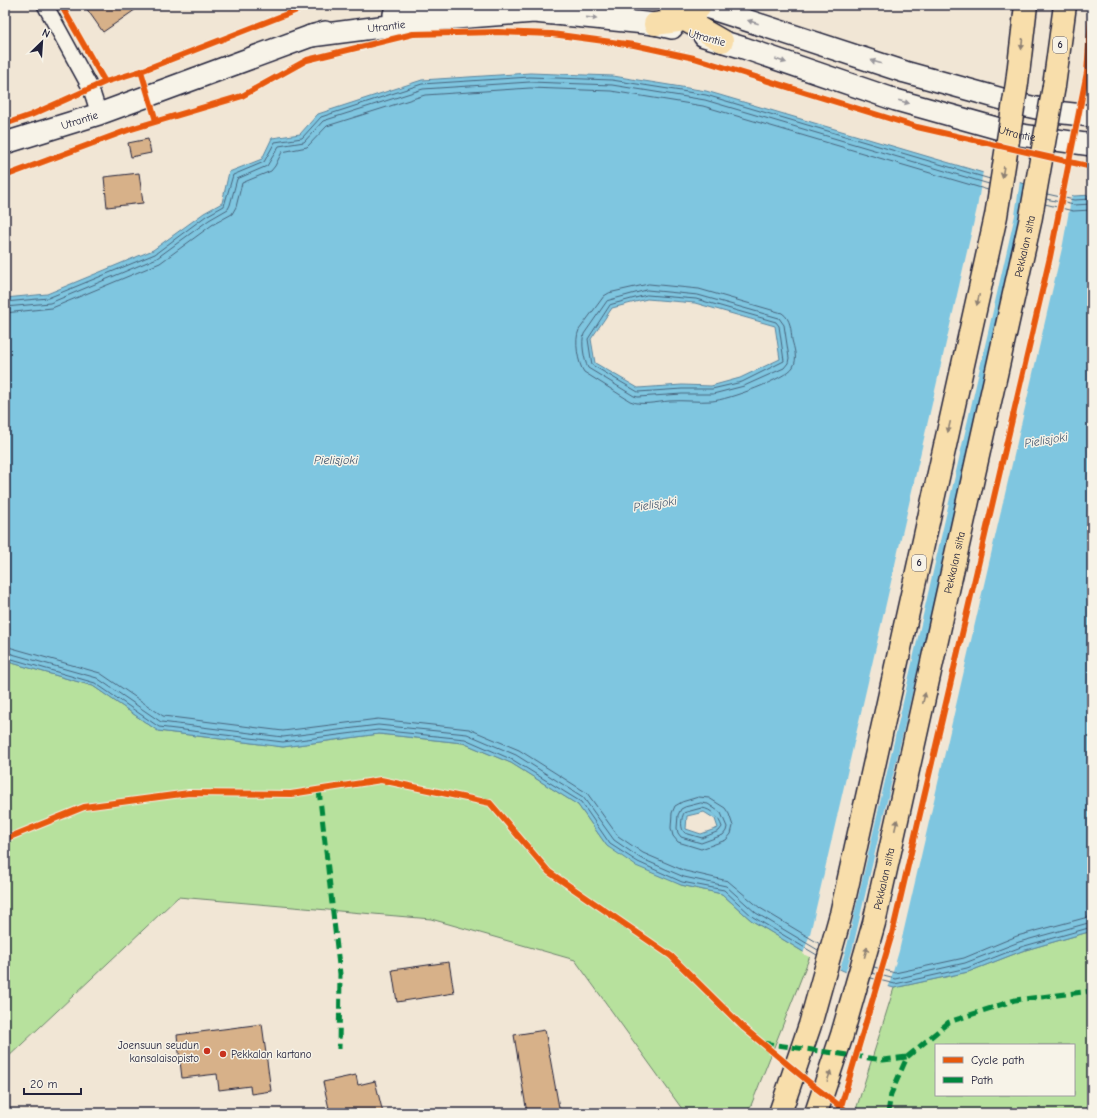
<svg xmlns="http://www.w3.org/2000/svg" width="1097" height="1118" viewBox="0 0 1097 1118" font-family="'Comic Neue',sans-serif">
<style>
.green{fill:#b7e19d;stroke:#6c826c;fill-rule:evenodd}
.water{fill:#7fc6e0;stroke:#5a849e;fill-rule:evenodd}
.pier{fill:#f1e6d5}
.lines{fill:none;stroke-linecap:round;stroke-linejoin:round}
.shore{stroke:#47647d;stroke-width:1}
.building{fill:#d7b189;stroke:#22223b}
.street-casing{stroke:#22223b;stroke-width:18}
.secondary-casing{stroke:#22223b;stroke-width:24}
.highway-casing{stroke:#22223b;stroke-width:25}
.street{stroke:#f7f3e8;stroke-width:15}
.secondary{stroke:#f7f3e8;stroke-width:21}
.highway{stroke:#f8deab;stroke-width:22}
.highway-bridge-casing{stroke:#22223b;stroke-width:25;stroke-linecap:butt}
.highway-bridge{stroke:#f8deab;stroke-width:22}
.quiet{stroke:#00873e;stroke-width:5;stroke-dasharray:10 5;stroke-linecap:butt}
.cycleway-casing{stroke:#f7f3e8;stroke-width:8}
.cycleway{stroke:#e8590c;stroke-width:6}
.oneway{fill:#97959a}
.oneway2{fill:#8d8073}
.poi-dot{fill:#c8321e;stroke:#f7f3e8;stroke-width:1.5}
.labels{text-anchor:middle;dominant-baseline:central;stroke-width:3;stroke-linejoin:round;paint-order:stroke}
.shield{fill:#f7f3e8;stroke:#62616f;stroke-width:1}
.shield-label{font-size:10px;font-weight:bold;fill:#22223b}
.street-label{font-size:11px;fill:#22223b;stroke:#f7f3e8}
.poi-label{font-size:11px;fill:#22223b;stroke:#f7f3e8;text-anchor:end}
.water-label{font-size:12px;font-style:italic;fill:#3e536d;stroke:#f7f3e8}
</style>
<rect width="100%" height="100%" fill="#f1e6d5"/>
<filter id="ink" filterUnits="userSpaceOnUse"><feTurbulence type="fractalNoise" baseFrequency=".025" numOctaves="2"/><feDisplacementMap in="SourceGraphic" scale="8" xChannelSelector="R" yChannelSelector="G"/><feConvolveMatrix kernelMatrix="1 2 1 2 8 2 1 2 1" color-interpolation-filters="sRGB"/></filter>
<g filter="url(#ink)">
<path class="green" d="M5 661 93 686 158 731 283 747 379 734 463 743 511 763 578 805 607 846 681 885 722 894 751 920 810 956 748 1113H685L575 960 431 919 178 897 5 1060Z
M1092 931V1113H855L894 988 968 972 1022 951ZM936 1045H1074V1095H936Z"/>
<path class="water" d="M530 73 613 76 706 91 997 177 1074 196 1092 195V931L1022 951 968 972 894 988 862 979 810 956 751 920 722 894 681 885 636 866 607 846 578 805 511 763 463 743 379 734 283 747 158 731 93 686 5 661V298L47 294 153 250 204 213 222 203 229 172 262 159 272 138 300 134 318 114 422 80ZM647 299 695 303 775 326 780 359 740 378 711 386 682 385 638 388 595 363 591 339 612 308ZM704 812 715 819 718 828 701 834 686 829 687 816Z"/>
<path class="pier" d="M983 171 1020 181 1015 215 847 946 839 971 803 954 810 934 977 208Z
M1027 182 1072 194 1063 244 899 951 888 989 861 981 845 974 852 951 1019 236Z"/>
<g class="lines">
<path class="shore" d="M1047 194 1074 200 1092 199
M1046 199 1074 205 1092 204
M1045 204 1073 211 1092 210
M649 284 699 289 782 313C791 319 791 330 792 340 794 348 798 359 793 367 786 379 727 400 712 401 698 402 684 400 669 401 657 402 641 406 630 401L584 372C578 364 574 340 579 330L604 296 609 293Z
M647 290 698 295 779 318 784 325 789 358 788 363 784 368 744 386 713 394H682L638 397 634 396 588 368C584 360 581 342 584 334L607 301Z
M647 295 696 299 776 322 779 326 784 361 742 382 712 389H682L638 392 592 365 588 339 610 305Z
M5 302 48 298 155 254 206 216 224 206 233 175 264 162 275 142 302 138 321 117 422 84 530 77 612 80 706 95 990 179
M5 307 50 303 157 258 209 220 228 209 230 205 237 179 267 166 279 146 304 142 323 121 423 89 530 82 612 85 705 100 989 184
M5 313 52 308 160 263 212 225 232 214 236 207 242 183 271 171 275 166 282 152 307 147 327 126 425 95 530 88 611 91 703 106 988 190
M5 646 100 673 163 716 283 731 378 719 469 729 519 750 587 793 618 836 643 853 685 871 728 881 760 908 820 944
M5 652 97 678 161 722 283 737 378 725 467 734 516 755 583 797 614 840 640 858 684 877 726 886 756 913 818 950
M5 657 95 683 159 727 283 742 378 730 465 739 513 760 581 802 610 844 638 862 682 882 724 890 753 917 817 955
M699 797 709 798 725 808 729 814 733 826 731 834 726 840 701 849 678 842 673 836 671 828 672 813 675 806 682 802Z
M701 803 708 804 721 813 727 827 726 831 723 835 701 843 681 837 678 833 677 828 678 815 681 809 685 807Z
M702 808C712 809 719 818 722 827L719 831 702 838 685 833C680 829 681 818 684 813Z
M874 967 895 973 964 958 1017 936 1092 916
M872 973 895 979 965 963 1019 942 1092 922
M871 978 895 984 967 968 1021 947 1092 927"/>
</g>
<path class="building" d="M84 5H142L103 32Z
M148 139 151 153 131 157 128 143Z
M139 173 143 203 107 207 104 177Z
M449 962 454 993 397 1002 392 970Z
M262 1024 271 1091 251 1094 250 1086 219 1090 217 1074 182 1078 177 1035Z
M545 1030 560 1113H527L514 1035Z
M356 1075 358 1085 375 1081 383 1113H330L323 1082Z"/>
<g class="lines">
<defs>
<path id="street" d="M45 5 91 89 99 114"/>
<g id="secondary">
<path d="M700 5 905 72 981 93 1027 106 1055 112 1092 116"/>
<path d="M394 14 428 5"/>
<path id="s1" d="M311 36 442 19 534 12 655 24 672 28"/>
<path id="s2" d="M704 36 744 48 896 100 1021 135 1092 145"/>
<path id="s3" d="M5 143 99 114 311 36 325 32"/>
</g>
<path id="highway" d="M669 5 685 20 722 41
M655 24 685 20 695 14 700 5
M1054 86 1065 5"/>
</defs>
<use href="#street" class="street-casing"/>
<use href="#secondary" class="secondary-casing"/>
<use href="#highway" class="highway-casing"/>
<use href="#street" class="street"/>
<use href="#secondary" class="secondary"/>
<use href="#highway" class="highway"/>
<defs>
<g id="highway-bridge">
<path d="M780 1113 810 1025 841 914 996 216 1017 83 1026 5"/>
<path id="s4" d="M816 1113 842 1035 874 923 1030 222 1054 86"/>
</g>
</defs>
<use href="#highway-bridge" class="highway-bridge-casing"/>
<use href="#highway-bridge" class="highway-bridge"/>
<path class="quiet" d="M319 790 340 974 339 1049
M763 1043 883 1060 907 1057
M888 1113 891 1094 907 1057 949 1022 1015 1000 1092 991"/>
<defs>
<path id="cycleway" d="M61 5 105 82
M141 71 156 121
M5 124 31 115 105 82 141 71 310 5
M5 176 131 129 242 96 307 60 413 34 498 32 552 34 634 45 694 58 917 127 1092 167
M5 839 84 807 189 793 291 794 381 780 490 803 549 872 671 956 744 1028 816 1088 849 1113
M839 1113 892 934 1050 257 1087 72 1092 5"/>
</defs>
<use href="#cycleway" class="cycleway-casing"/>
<use href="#cycleway" class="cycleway"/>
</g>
<defs><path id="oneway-solid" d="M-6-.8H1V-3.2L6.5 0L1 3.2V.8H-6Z"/></defs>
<g class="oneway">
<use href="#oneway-solid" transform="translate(592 18) rotate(6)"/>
<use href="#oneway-solid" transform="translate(753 22) rotate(-162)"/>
<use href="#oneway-solid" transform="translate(781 61) rotate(19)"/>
<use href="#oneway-solid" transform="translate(876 62) rotate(-162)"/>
<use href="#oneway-solid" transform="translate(904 102) rotate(16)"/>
</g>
<g class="oneway2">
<use href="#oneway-solid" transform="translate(1022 44) rotate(96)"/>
<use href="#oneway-solid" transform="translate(1003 172) rotate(99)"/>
<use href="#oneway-solid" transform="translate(978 300) rotate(103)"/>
<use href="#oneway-solid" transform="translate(949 427) rotate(103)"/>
<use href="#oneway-solid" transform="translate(924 698) rotate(-77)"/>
<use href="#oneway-solid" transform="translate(896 825) rotate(-77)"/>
<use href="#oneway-solid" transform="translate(866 952) rotate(-74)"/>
<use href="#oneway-solid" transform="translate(829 1076) rotate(-72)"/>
</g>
</g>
<g class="poi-dot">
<circle cx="207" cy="1051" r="4"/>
<circle cx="223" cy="1054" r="4"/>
</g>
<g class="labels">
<g class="shield">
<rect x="1053" y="37" width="14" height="16" rx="3"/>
<rect x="912" y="555" width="14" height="16" rx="3"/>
</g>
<g class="shield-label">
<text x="1060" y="45">6</text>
<text x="919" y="563">6</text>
</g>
<g class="street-label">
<text stroke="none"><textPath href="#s1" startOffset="76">Utrantie</textPath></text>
<text transform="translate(707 38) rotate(15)">Utrantie</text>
<text stroke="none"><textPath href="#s3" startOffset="78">Utrantie</textPath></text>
<text stroke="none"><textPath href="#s2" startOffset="328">Utrantie</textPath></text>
<text stroke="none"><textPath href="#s4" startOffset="892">Pekkalan silta</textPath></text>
<text stroke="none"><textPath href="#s4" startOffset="568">Pekkalan silta</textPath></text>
<text stroke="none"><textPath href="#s4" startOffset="244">Pekkalan silta</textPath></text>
</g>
<g class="poi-label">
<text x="199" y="1045">Joensuun seudun<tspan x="199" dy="13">kansalaisopisto</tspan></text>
<text x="231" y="1054" text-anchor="start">Pekkalan kartano</text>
</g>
<g class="water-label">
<text transform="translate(1046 440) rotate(-9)">Pielisjoki</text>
<text x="336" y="460">Pielisjoki</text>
<text transform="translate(655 504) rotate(-9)">Pielisjoki</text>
</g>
</g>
<rect width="1097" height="1118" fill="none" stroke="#f7f3e8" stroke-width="20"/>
<rect x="10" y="10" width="1077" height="1098" fill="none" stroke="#22223b" stroke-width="1.5" filter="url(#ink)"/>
<rect x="935" y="1044" width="140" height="52" fill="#f7f3e8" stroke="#a29fa3"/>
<rect x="943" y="1057" width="20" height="6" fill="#e8590c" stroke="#a29fa3"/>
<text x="971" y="1064" font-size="12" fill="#22223b">Cycle path</text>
<rect x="943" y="1077" width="20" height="6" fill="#00873e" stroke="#a29fa3"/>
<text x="971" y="1084" font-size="12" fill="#22223b">Path</text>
<g transform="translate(42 42) rotate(25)" stroke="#f7f3e8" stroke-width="3" paint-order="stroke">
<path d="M0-3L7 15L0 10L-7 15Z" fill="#22223b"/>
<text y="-6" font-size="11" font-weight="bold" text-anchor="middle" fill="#22223b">N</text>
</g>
<path d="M24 1088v6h57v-6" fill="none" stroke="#22223b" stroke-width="2"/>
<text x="30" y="1088" font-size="12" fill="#22223b" stroke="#f7f3e8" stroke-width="3" paint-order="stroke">20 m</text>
</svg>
